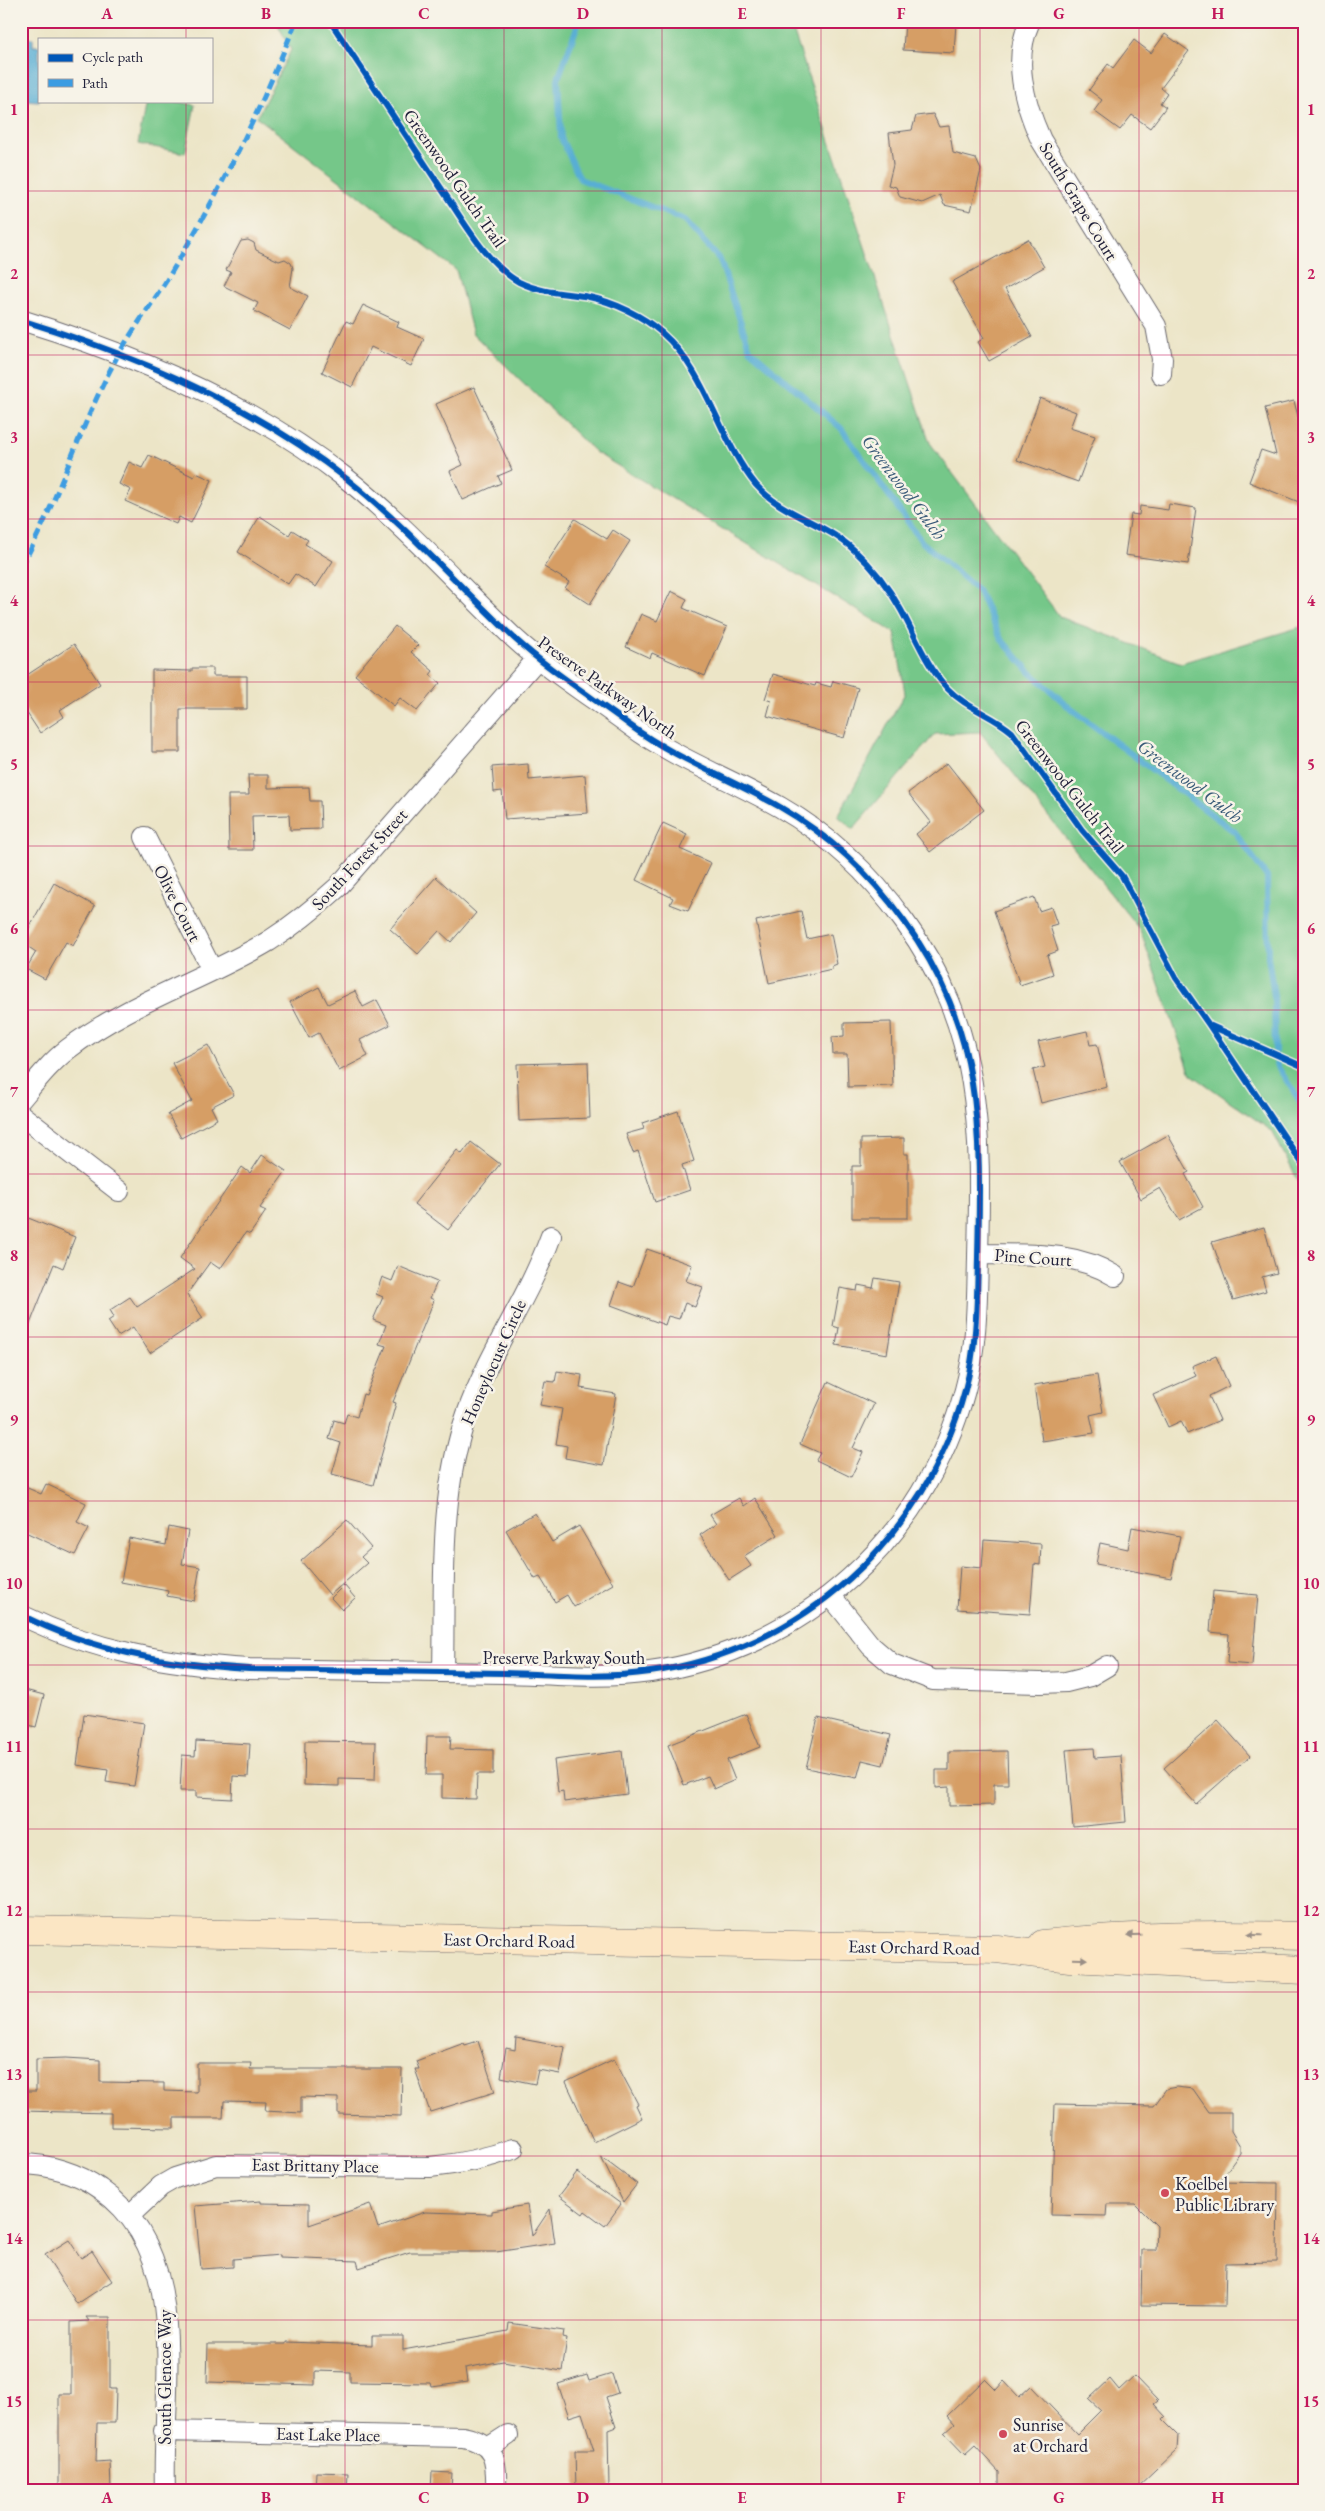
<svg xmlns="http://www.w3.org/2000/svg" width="1325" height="2511" viewBox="0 0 1325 2511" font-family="'EB Garamond',serif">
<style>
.green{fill:#75c789;stroke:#4c7462}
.water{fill:#58aed4;stroke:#3d6888}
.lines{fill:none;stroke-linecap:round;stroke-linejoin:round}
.stream{stroke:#58aed4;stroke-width:6}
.building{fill:#d69e65}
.street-casing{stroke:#69666c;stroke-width:22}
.secondary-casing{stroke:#69666c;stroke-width:29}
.street{stroke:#fff;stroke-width:20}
.secondary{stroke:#fbe6c4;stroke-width:28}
.quiet{stroke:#3c9ce2;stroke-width:5;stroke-dasharray:10 5;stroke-linecap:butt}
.cycleway-casing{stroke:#f7f3e8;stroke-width:9}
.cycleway{stroke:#0057b8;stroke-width:6}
.oneway{fill:#998e86}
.grid{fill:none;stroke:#c2185b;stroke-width:1;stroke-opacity:0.55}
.poi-dot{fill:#d1495b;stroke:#f7f3e8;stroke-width:2}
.labels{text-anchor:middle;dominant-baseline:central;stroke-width:5;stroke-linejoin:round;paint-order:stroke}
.street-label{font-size:18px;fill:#22223b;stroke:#f7f3e8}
.poi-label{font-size:18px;fill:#22223b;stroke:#f7f3e8;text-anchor:start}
.water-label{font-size:19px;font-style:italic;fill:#385a78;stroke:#f7f3e8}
.neatline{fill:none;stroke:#c2185b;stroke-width:2}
.grid-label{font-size:16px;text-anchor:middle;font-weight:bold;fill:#c2185b}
</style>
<rect width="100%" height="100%" fill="#f7f3e8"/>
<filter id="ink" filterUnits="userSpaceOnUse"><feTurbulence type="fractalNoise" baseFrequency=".02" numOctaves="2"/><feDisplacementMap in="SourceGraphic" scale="10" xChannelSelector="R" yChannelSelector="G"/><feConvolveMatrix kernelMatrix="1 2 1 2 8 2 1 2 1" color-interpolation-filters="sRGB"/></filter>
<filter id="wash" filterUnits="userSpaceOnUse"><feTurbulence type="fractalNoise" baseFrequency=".0096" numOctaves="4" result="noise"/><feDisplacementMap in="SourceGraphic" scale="20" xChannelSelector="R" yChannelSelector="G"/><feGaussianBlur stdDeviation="1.12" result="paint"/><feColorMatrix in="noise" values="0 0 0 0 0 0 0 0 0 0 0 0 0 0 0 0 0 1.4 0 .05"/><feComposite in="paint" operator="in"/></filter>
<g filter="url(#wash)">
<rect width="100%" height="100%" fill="#ece5c7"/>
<path class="green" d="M276 21H784L793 30 930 443 1060 617 1181 663 1304 626V1192L1272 1131 1191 1074 1140 930 980 732 935 734 853 829 838 816 905 693 895 633 595 452 473 334 456 270 257 117 291 50Z
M146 101H173L195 105 185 153 138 144Z"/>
<path class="water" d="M21 27 25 38H33V46H39V101L22 100V113Z"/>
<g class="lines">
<path class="stream" d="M579 21 558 79 561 138 580 179 685 220 720 260 750 350 841 428 922 542 978 590 1001 639 1030 672 1070 708 1235 832 1267 877 1268 957 1274 996 1275 1056 1278 1067 1304 1108"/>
</g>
<g id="blocks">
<path class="building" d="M905 21 956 23 954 53 903 50Z
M1165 34 1189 51 1161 88 1167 93 1160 103 1166 107 1150 128 1132 115 1120 130 1094 111 1102 100 1089 90 1108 64 1113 68 1134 40 1151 53Z
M933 114 939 127 949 126 953 153 976 159 981 170 971 211 944 205 940 195 922 203 900 197 896 187 888 185 893 165 889 133 912 130 916 116Z
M1028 239 1044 267 1005 289 1032 337 989 361 978 342 984 338 952 282Z
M248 240 254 243 256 250 279 261 285 259 291 263 293 268 290 287 308 296 290 330 254 311 258 303 224 286 231 272 226 270 241 241Z
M363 305 399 322 397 327 424 339 411 366 371 347 352 387 322 372 346 321 353 324Z
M474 387 512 470 498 476 501 483 463 500 450 471 463 465 436 404Z
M1040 398 1076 412 1070 428 1095 436 1078 482 1017 460Z
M1294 401 1304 439V504L1249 482 1261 450 1276 455 1265 408Z
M149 455 194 477 196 473 212 480 191 523 179 517 176 524 125 501 131 490 119 484 129 462 142 468Z
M1169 504 1196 508 1188 564 1125 555 1131 514 1139 515 1140 506 1168 510Z
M260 516 289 535 292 530 308 540 305 544 333 561 316 587 295 574 288 584 238 552Z
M575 519 607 539 613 530 630 541 590 604 565 588 569 582 544 567Z
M671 591 687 599 683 608 727 627 705 676 652 653 650 658 626 647 641 614 657 621Z
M395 626 418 645 411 652 433 671 430 675 440 683 417 711 400 698 394 706 355 675Z
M74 644 100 684 60 710 64 717 40 733 21 704V679Z
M192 668H213V676H247V709H180V752H152V670L192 671Z
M773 674 815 686 816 683 831 687 833 681 858 688 844 738 767 716 771 701 765 699Z
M947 763 984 810 930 852 916 834 931 822 908 793Z
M528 764 529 780 585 775 588 813 505 819 502 791 494 792 492 767Z
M248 775H268V788L309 787 310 801H320L321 829 290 830 289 815 252 816 253 850H229L228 795H249Z
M663 823 687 834 680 849 711 863 688 911 670 904 673 898 636 880Z
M436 877 476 913 451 942 439 931 418 954 390 929Z
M54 883 95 906 73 946 66 942 45 979 26 969 36 952 21 942Z
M1034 897 1039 911 1051 907 1057 924 1050 926 1058 951 1047 955 1053 974 1020 985 994 911Z
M801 911 807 939 831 934 837 964 832 966V969L769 983 756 921Z
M319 987 328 1004 355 991 363 1007 377 1000 390 1025 360 1040 368 1056 339 1071 319 1033 309 1038 290 1002Z
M891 1022 893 1086 848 1087 847 1054H833L832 1037 844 1036V1023Z
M1087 1031 1090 1045 1097 1044 1107 1087 1041 1103 1033 1070 1045 1067 1038 1042Z
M208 1045 234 1095 211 1107 217 1119 181 1138 168 1114 192 1101 172 1063Z
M588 1062 590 1118 519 1121 517 1064Z
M678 1111 694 1161 682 1165 690 1190 655 1202 638 1151 633 1153 626 1134 644 1129 642 1123Z
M1168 1135 1189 1172 1185 1174 1203 1207 1179 1220 1160 1188 1141 1199 1120 1162Z
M904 1138V1154H908V1218H852V1166H861V1139Z
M471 1142 500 1164 448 1230 414 1204 457 1150 462 1154Z
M262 1155 286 1171 260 1208 266 1211 250 1234 246 1232 220 1269 210 1262 187 1294 203 1318 150 1353 133 1327 118 1336 108 1321 114 1317 110 1310 130 1297 137 1307 195 1269 180 1258 242 1167 250 1173Z
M21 1215 75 1237 63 1268 54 1264 22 1344Z
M1264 1227 1277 1273 1262 1277 1266 1291 1233 1300 1212 1242Z
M647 1249 692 1265 686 1281 703 1287 695 1307 685 1303 679 1319 668 1316 665 1325 611 1305 619 1282 633 1287Z
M398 1266 437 1282 430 1298 434 1300 393 1402 396 1403 373 1485 332 1474 341 1443 329 1439 334 1420 344 1423 347 1414 357 1417 363 1394 366 1395 386 1346 379 1344 386 1325 373 1320 383 1297 376 1294 382 1277 392 1281Z
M875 1278 899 1282 887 1354 836 1345 839 1328 833 1326 840 1288 857 1291 858 1285 873 1288Z
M1216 1356 1229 1386 1209 1396 1220 1420 1187 1434 1181 1421 1168 1427 1153 1395 1196 1376 1192 1366Z
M557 1371 582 1375 580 1388 616 1394 604 1465 565 1458 567 1446 556 1444 562 1409 540 1405 545 1381 555 1382Z
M1097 1375 1103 1412 1090 1415 1094 1433 1042 1441 1034 1385Z
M828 1382 874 1404 853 1448 863 1452 851 1477 816 1460 820 1453 800 1444Z
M46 1484 86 1503 77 1522 89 1528 75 1555 21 1530V1485L41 1494Z
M739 1498 744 1506 755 1498 778 1535 744 1556 751 1566 729 1580 700 1535 716 1524 710 1515Z
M535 1513 552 1542 579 1526 613 1584 574 1607 567 1595 555 1602 540 1577 535 1579 506 1530Z
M347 1520 371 1548 361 1557 367 1563 330 1595 301 1561Z
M169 1527 188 1531 182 1564 200 1567 194 1601 167 1596 168 1591 121 1582 129 1538 166 1545Z
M1132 1527 1180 1536 1171 1578 1096 1564 1100 1543 1128 1549Z
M984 1540 1041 1544 1040 1565 1034 1564 1030 1614 957 1609 960 1566 982 1568Z
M344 1585 355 1598 342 1610 331 1598Z
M1213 1591 1258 1595 1252 1665 1227 1663 1229 1634 1210 1632Z
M21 1689 44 1695 36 1727 21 1723Z
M84 1714 144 1723 134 1786 106 1782 108 1770 77 1765Z
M746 1714 760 1747 727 1760 735 1780 714 1789 708 1776 684 1785 668 1745Z
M818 1718 891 1735 883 1765 862 1760 857 1778 806 1768Z
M1218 1720 1250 1756 1196 1804 1164 1768Z
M427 1736H451L450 1749 493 1750V1774H477L476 1799 442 1798V1775H426Z
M196 1741 250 1744 248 1777 233 1776 232 1799 196 1797V1791H180L182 1755 195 1756Z
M305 1741 376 1742 375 1780 339 1779V1786L304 1785Z
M1094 1748 1095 1758 1121 1756 1126 1822 1073 1827 1066 1750Z
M622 1751 627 1794 564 1802 563 1791 558 1792 554 1760Z
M1007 1751 1008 1784H994V1805L949 1806V1787L936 1788V1770H949V1752Z
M516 2038 565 2047 560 2074 538 2070 535 2084 501 2077 506 2048 515 2050Z
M478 2041 495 2092 430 2112 415 2069H419L416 2061 464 2043 465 2045Z
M66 2058 100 2060V2082L164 2083V2091L197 2092V2063H251L250 2069H402L401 2116 338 2114V2098L301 2097V2113L265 2111 266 2102 224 2101 223 2118H174V2128L111 2127V2113L21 2111V2091H36V2059Z
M614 2059 638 2104 636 2105 642 2118 594 2142 566 2082Z
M1176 2087 1193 2089 1209 2112H1231V2131L1240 2146V2153L1219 2182 1278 2183 1277 2262 1226 2263 1225 2306 1141 2305 1142 2250H1156L1157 2226 1135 2204H1107L1106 2216 1051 2215 1055 2104 1154 2106 1166 2089Z
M601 2157 637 2184 623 2202Z
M577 2172 621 2204 605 2226 585 2211 583 2214 559 2196Z
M261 2201V2203L309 2204V2225L370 2204 378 2228 425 2212 492 2214V2211L527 2205 532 2236 550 2209 555 2243 496 2252H410L359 2268 357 2261 280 2258V2255L233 2259V2267L201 2269 195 2206Z
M69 2240 81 2258 92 2251 112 2281 77 2304 45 2255Z
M86 2317H110V2389H116L115 2423H97L96 2462 110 2461 111 2490H59V2394H71V2322L89 2321Z
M509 2323 564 2331 563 2338 567 2339 562 2371 503 2361 465 2368 467 2382 432 2387 431 2383 350 2382V2372L315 2371V2385L207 2382 208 2344H286V2342L372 2345V2336H403V2350L508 2331Z
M612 2374 618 2393 606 2397 616 2427 608 2430 609 2490H576L575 2451H594L582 2413 569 2417 558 2384 587 2375 589 2381Z
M1134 2376 1158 2401 1154 2404 1166 2417 1163 2420 1178 2435 1177 2450 1135 2490H999V2472L975 2446 965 2455 944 2433 954 2424 947 2416 985 2379 996 2390 1004 2381 1019 2397 1031 2386 1077 2434 1101 2410 1089 2399 1110 2379 1119 2390Z
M316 2472 348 2473 347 2490H315Z
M432 2472 452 2473 451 2490H431Z"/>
</g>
</g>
<g filter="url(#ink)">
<use href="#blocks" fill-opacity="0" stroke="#69666c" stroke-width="1"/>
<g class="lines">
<defs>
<path id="street" d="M1030 21C1012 61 1024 102 1041 140L1156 326 1162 359 1161 374
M21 320C135 355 253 405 347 479 407 527 458 585 514 638 550 671 592 697 631 726 676 759 731 779 780 807 829 835 871 875 904 921 983 1029 981 1130 978 1257 977 1302 977 1346 965 1390 925 1538 803 1650 650 1672 602 1679 552 1674 504 1673 419 1672 334 1670 249 1669 167 1664 96 1652 21 1615
M145 837 212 970
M21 1099C36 1081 50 1063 68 1049 129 1002 204 980 269 941 294 925 316 907 338 887L538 658
M21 1115 119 1191
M978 1254C1026 1255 1073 1250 1115 1276
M831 1596 871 1646 892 1664 933 1680 1041 1683 1066 1682 1090 1676 1107 1666
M443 1672C445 1586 438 1496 467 1414 489 1352 529 1297 551 1236
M21 2164C48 2164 78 2173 100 2189 194 2254 161 2391 165 2490
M130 2215 161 2186 175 2178 216 2165 430 2167C460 2164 485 2159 513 2149
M164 2431 463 2437C495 2443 497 2460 496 2490
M488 2448 508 2435"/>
<path id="secondary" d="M21 1930 997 1949 1070 1958 1304 1970
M1043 1944C1130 1934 1216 1934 1304 1936"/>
</defs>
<use href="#street" class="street-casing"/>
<use href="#secondary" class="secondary-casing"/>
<use href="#street" class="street"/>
<use href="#secondary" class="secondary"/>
<path class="quiet" d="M21 567C59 500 80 425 117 357 134 327 156 299 174 268 222 187 261 110 296 21"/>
<defs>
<path id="cycleway" d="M330 21C367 77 404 132 441 188 461 217 487 265 519 282 541 293 566 293 589 297 614 302 643 316 662 333 708 373 718 439 756 485 782 515 826 523 854 550 873 567 889 588 901 610 916 637 927 667 948 689 966 708 993 715 1012 732L1082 830 1122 876 1176 978 1209 1025 1304 1067
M21 320C135 355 253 405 347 479 407 527 458 585 514 638 550 671 592 697 631 726 676 759 731 779 780 807 829 835 871 875 904 921 983 1029 981 1130 978 1257 977 1302 977 1346 965 1390 925 1538 803 1650 650 1672 602 1679 552 1674 504 1673 419 1672 334 1670 249 1669 167 1664 96 1652 21 1615
M1209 1025 1304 1166"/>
</defs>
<use href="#cycleway" class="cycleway-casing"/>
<use href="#cycleway" class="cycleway"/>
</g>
<defs><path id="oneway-solid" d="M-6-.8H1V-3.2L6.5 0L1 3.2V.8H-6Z" transform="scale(1.25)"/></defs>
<g class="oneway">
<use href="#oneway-solid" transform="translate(1134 1935) rotate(178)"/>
<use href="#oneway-solid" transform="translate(1255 1935) rotate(-179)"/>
<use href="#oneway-solid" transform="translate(1080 1959) rotate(2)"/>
</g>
</g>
<path class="grid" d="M186 21V39M345 21V2490M504 21V2490M662 21V2490M821 21V2490M980 21V2490M1139 21V2490M186 101V2490M21 191H1304M21 355H1304M21 519H1304M21 682H1304M21 846H1304M21 1010H1304M21 1174H1304M21 1337H1304M21 1501H1304M21 1665H1304M21 1829H1304M21 1992H1304M21 2156H1304M21 2320H1304"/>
<g class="poi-dot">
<circle cx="1165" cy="2193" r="5"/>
<circle cx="1003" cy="2434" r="5"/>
</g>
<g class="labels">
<g class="street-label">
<text transform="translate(455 178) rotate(55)">Greenwood Gulch Trail</text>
<text transform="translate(1079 201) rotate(59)">South Grape Court</text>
<text transform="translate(608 687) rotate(35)">Preserve Parkway North</text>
<text transform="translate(1070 786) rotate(52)">Greenwood Gulch Trail</text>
<text transform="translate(359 859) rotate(-47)">South Forest Street</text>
<text transform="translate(178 903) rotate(63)">Olive Court</text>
<text transform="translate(1033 1257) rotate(4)">Pine Court</text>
<text transform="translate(493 1362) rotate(-66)">Honeylocust Circle</text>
<text x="564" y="1657">Preserve Parkway South</text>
<text transform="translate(509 1940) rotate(1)">East Orchard Road</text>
<text transform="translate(914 1947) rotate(1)">East Orchard Road</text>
<text transform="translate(315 2165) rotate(1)">East Brittany Place</text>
<text transform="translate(164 2377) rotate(-90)">South Glencoe Way</text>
<text transform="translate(328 2434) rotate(1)">East Lake Place</text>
</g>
<g class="poi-label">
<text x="1175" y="2183">Koelbel<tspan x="1175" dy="21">Public Library</tspan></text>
<text x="1013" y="2424">Sunrise<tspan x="1013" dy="21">at Orchard</tspan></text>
</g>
<g class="water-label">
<text transform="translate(904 487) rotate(53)">Greenwood Gulch</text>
<text transform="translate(1190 781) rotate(37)">Greenwood Gulch</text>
</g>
</g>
<rect width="1325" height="2511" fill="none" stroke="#f7f3e8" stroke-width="55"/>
<rect x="38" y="38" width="175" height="65" fill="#f7f3e8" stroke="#a29fa3"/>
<rect x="48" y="54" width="25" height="8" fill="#0057b8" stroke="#a29fa3"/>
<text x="82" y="62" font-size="15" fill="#22223b">Cycle path</text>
<rect x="48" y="79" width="25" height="8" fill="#3c9ce2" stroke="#a29fa3"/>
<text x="82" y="88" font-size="15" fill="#22223b">Path</text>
<rect x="28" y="28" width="1270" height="2456" class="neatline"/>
<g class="grid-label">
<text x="107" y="19">A</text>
<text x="266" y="19">B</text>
<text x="424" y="19">C</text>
<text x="583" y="19">D</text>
<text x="742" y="19">E</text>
<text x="901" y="19">F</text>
<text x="1059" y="19">G</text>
<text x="1218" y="19">H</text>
<text x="14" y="115">1</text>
<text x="1311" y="115">1</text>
<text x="14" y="279">2</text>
<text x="1311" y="279">2</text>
<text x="14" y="443">3</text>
<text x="1311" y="443">3</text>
<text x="14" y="606">4</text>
<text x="1311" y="606">4</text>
<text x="14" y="770">5</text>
<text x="1311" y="770">5</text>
<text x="14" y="934">6</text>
<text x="1311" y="934">6</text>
<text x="14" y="1097">7</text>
<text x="1311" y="1097">7</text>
<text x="14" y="1261">8</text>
<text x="1311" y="1261">8</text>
<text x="14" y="1425">9</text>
<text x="1311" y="1425">9</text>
<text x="14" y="1589">10</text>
<text x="1311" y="1589">10</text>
<text x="14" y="1752">11</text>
<text x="1311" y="1752">11</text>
<text x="14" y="1916">12</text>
<text x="1311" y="1916">12</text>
<text x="14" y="2080">13</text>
<text x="1311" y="2080">13</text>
<text x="14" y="2244">14</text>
<text x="1311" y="2244">14</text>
<text x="14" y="2407">15</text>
<text x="1311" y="2407">15</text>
<text x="107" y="2503">A</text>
<text x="266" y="2503">B</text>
<text x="424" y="2503">C</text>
<text x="583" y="2503">D</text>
<text x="742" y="2503">E</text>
<text x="901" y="2503">F</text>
<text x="1059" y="2503">G</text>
<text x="1218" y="2503">H</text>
</g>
</svg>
